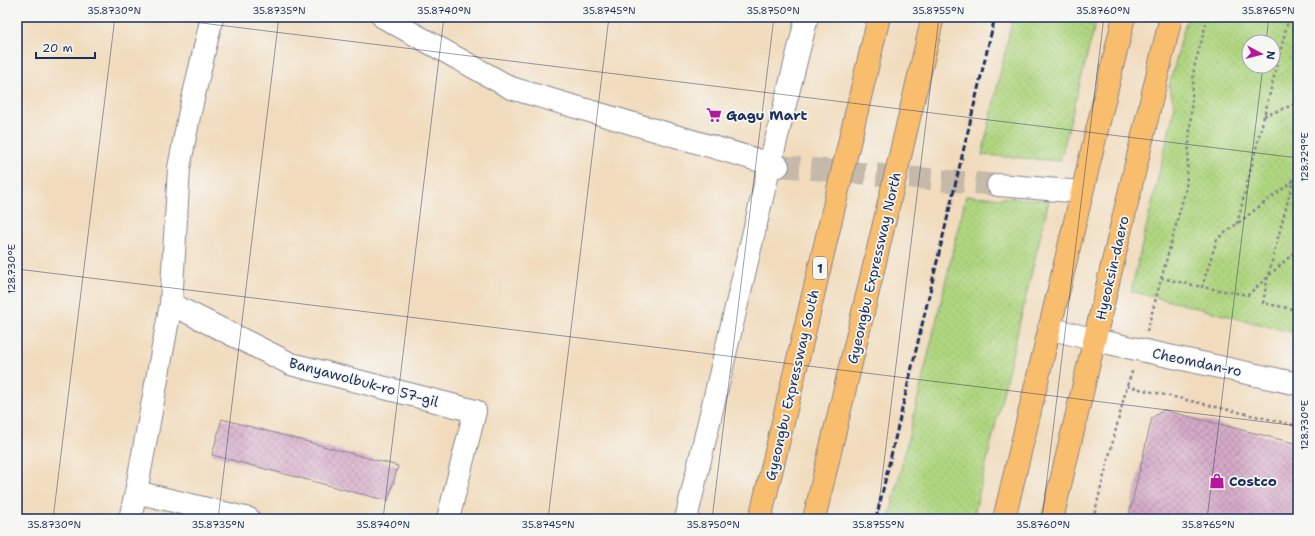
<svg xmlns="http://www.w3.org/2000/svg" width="1315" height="536" viewBox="0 0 1315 536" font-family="'Shantell Sans',sans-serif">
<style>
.park{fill:url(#park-dots);stroke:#65826e;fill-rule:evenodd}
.building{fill:url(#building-cross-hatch)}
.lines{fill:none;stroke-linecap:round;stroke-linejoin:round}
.minor-tunnel{stroke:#c6b9a9;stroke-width:22;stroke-dasharray:22 11;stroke-linecap:butt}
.minor-casing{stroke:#86858d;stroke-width:24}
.major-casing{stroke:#86858d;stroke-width:24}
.highway-casing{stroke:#86858d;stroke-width:24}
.path{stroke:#86858d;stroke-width:2.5;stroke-dasharray:3 3;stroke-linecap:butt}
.minor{stroke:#fff;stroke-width:22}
.major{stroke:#f9be6d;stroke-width:22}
.highway{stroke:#f9be6d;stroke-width:22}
.rail{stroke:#1b2f5e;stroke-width:3;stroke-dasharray:6 3;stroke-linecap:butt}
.ticks{fill:none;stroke:#1b2f5e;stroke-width:1;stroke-opacity:0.45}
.labels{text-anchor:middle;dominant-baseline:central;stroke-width:3.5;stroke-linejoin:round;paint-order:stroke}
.shield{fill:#f6f6f2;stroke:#5d6b8a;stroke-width:1}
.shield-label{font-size:13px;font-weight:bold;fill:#1b2f5e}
.poi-label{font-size:14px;font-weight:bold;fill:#1b2f5e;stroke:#f6f6f2;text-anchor:start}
.street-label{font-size:14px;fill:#1b2f5e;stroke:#f6f6f2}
.neatline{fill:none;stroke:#1b2f5e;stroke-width:1.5}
.ticks-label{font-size:10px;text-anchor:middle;fill:#1b2f5e}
</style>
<defs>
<pattern id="park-dots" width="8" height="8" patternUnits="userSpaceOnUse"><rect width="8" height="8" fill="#afd57f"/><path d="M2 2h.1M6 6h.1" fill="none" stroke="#96b770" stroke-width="1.8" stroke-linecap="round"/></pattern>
<pattern id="building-cross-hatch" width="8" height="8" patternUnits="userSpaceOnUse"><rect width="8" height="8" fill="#d6aac8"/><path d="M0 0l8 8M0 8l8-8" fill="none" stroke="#ad8ba6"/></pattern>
</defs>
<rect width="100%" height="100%" fill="#f6f6f2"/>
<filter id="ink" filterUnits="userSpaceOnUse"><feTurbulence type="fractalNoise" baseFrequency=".025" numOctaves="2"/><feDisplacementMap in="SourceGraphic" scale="8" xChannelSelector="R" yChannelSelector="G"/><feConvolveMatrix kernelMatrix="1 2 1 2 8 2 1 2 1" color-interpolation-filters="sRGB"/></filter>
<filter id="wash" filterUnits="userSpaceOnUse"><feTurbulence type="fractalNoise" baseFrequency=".012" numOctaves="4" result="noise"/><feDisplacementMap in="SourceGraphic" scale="16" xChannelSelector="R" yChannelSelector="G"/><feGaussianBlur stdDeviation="0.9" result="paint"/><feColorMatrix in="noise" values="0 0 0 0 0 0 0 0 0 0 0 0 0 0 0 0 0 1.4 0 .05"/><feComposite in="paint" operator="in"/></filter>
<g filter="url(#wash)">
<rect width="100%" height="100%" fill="#f1dbbc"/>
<path class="park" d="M1013 17H1097L1060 161 982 155Z
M1187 17H1298V334L1131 291 1175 106 1169 87ZM1249 42H1273V66H1249Z
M966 196 1049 200 973 519H889Z"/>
<g id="blocks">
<path class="building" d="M1163 410 1298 444V519H1128L1152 418Z
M222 419 398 466 388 501 212 455Z"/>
</g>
</g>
<g filter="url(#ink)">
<use href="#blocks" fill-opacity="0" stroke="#86858d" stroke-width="1"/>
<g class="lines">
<path class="minor-tunnel" d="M778 166 998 185"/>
<defs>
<path id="minor" d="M212 17 189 116 179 168 171 304 291 364 475 411 448 519
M383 17 511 88 778 166
M998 185 1082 192
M1049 328 1095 340 1298 384
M136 492 249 519
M130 519 136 492 171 304
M686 519 770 164 807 17"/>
<path id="major" d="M1004 519 1124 17
M1052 519 1171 17"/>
<path id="highway" d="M760 519 879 17
M814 519 933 17"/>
</defs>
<use href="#minor" class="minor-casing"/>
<use href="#major" class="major-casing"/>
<use href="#highway" class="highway-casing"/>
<path class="path" d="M1291 17 1298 28
M1264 116 1298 103
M1298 167 1293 181 1268 276 1263 303 1298 310
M1298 177 1217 239 1202 287 1248 295 1298 249
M1237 224 1289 17
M1161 278 1202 287
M1147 331 1186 188 1194 68 1208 17
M1127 386 1298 426
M1093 519 1127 386 1133 369"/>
<use href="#minor" class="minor"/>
<use href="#major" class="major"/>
<use href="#highway" class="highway"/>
<path class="rail" d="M876 519 995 17"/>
</g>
</g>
<path class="ticks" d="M153 17 1298 158M1266 42 1269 17M17 269 1298 426M53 519 115 17M218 519 279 17M383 519 444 17M548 519 609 17M712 519 774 17M877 519 939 17M1042 519 1104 17M1207 519 1263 66"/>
<defs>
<symbol id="supermarket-bare" viewBox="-9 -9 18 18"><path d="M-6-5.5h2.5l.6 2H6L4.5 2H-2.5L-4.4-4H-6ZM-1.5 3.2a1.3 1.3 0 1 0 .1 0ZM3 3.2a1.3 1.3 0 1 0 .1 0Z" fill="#b5179e" stroke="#f6f6f2" stroke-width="2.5" paint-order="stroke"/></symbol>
<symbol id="shop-bare" viewBox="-9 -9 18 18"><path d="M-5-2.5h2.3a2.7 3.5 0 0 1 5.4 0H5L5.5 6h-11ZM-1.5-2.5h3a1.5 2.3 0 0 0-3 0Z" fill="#b5179e" stroke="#f6f6f2" stroke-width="2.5" paint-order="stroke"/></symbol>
</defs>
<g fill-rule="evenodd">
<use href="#supermarket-bare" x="703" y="104" width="22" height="22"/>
<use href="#shop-bare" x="1206" y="470" width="22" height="22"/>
</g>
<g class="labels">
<rect class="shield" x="813" y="257" width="14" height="22" rx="3"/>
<g class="shield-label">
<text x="820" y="268">1</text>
</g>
<g class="poi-label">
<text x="726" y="115">Gagu Mart</text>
<text x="1229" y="481">Costco</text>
</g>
<g class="street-label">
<text transform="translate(874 268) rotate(-77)">Gyeongbu Expressway North</text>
<text transform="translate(1112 268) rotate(-77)">Hyeoksin-daero</text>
<text transform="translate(1197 362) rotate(12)">Cheomdan-ro</text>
<text transform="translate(364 382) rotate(15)">Banyawolbuk-ro 57-gil</text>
<text transform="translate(792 385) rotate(-77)">Gyeongbu Expressway South</text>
</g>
</g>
<rect width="1315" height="536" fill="none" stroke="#f6f6f2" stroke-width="44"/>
<g transform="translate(1261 54) rotate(97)"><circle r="19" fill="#f6f6f2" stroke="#9ea6b7"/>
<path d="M0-3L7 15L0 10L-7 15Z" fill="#b5179e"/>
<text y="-6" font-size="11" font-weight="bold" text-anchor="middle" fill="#1b2f5e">N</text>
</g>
<path d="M36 52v6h59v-6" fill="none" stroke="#1b2f5e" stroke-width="2"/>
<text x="42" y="52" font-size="12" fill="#1b2f5e" stroke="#f6f6f2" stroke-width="3" paint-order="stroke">20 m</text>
<rect x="22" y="22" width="1271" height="492" class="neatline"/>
<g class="ticks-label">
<text x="114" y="14">35.8730°N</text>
<text x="279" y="14">35.8735°N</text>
<text x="444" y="14">35.8740°N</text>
<text x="609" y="14">35.8745°N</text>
<text x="773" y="14">35.8750°N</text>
<text x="938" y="14">35.8755°N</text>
<text x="1103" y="14">35.8760°N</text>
<text x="1268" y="14">35.8765°N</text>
<text transform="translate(1304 157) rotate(-90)" y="4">128.729°E</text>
<text transform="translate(11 269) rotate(-90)" y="4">128.730°E</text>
<text transform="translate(1304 425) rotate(-90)" y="4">128.730°E</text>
<text x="54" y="528">35.8730°N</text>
<text x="218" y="528">35.8735°N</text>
<text x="383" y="528">35.8740°N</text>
<text x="548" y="528">35.8745°N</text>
<text x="713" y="528">35.8750°N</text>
<text x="878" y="528">35.8755°N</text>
<text x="1043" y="528">35.8760°N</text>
<text x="1208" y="528">35.8765°N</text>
</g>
</svg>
